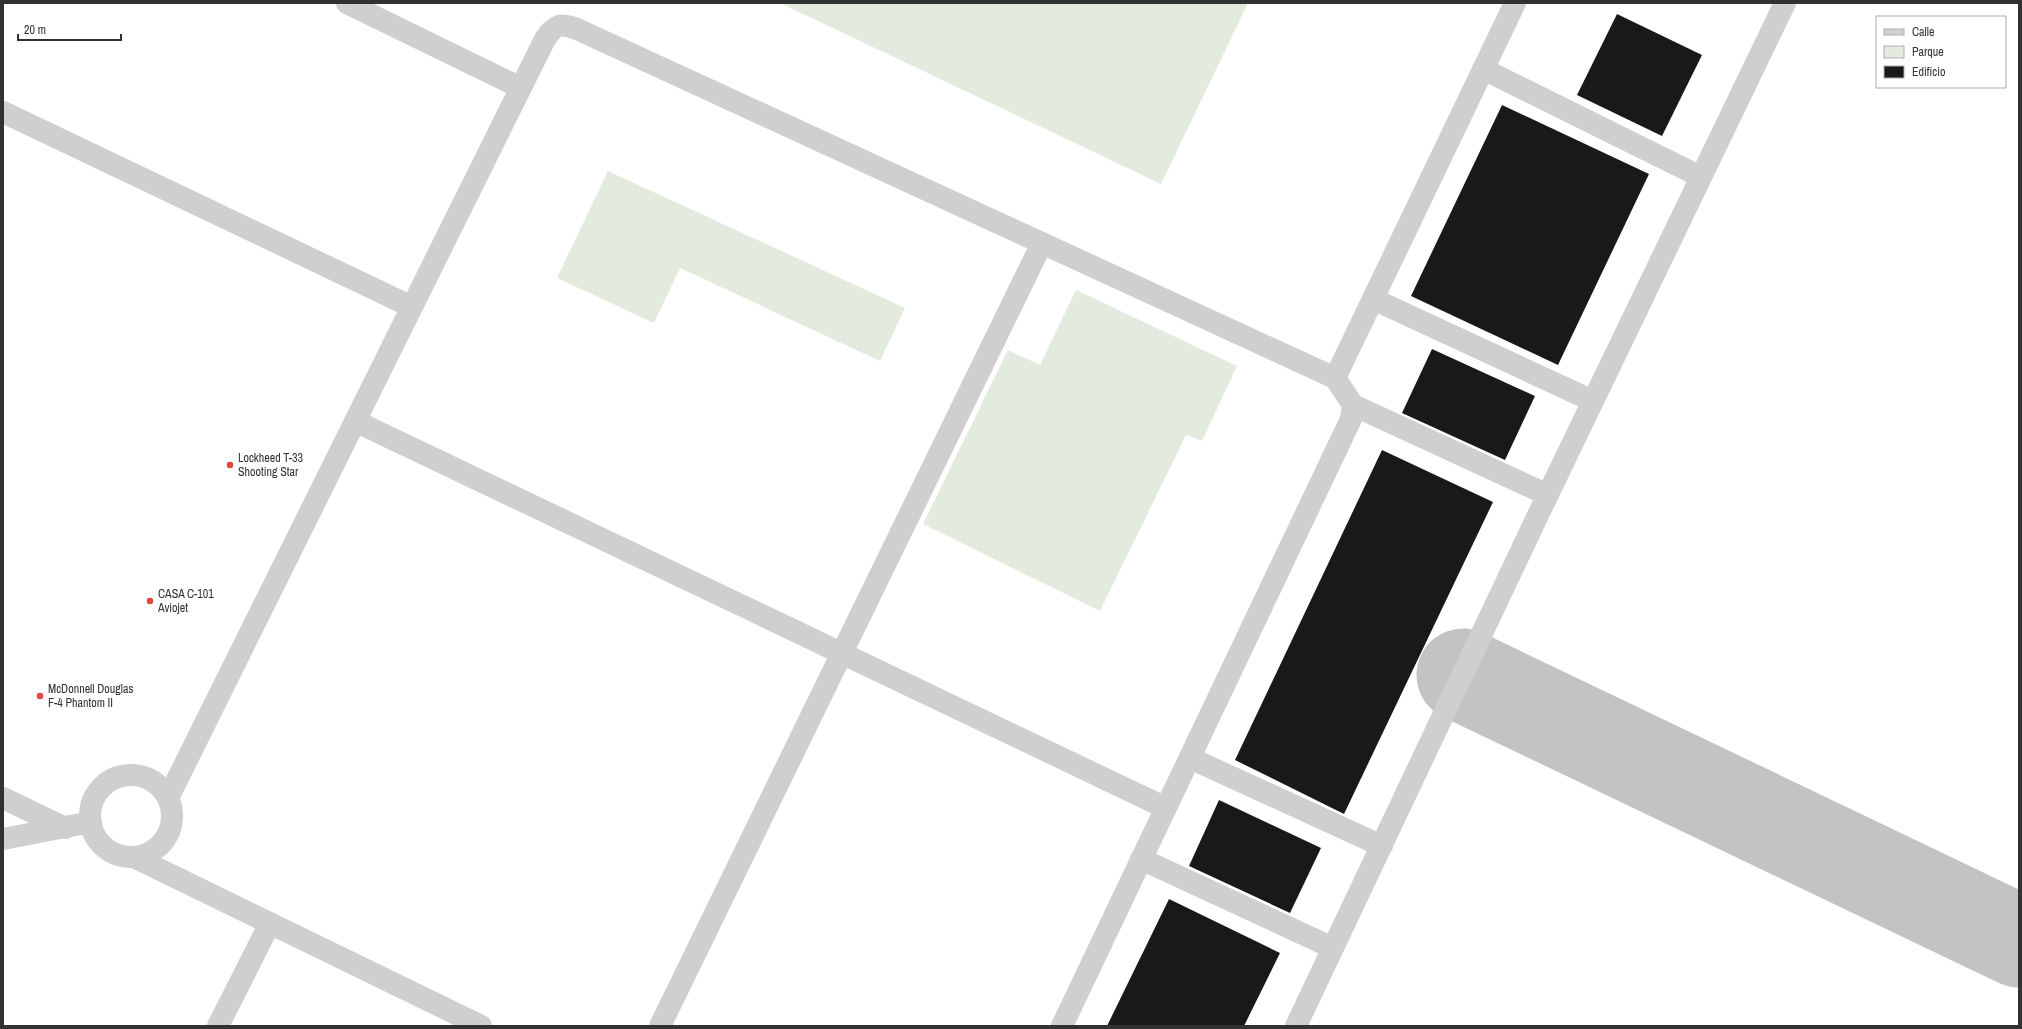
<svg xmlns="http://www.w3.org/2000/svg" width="2022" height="1029" viewBox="0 0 2022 1029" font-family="'Archivo Narrow',sans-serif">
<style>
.green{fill:#e3ebde}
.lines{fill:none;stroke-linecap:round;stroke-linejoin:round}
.taxiway{stroke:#c3c3c3;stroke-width:93}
.building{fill:#191919}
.minor{stroke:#cfcfcf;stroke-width:22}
.poi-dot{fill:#e0493c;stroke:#fff;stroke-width:1.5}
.labels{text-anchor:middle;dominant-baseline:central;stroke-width:4;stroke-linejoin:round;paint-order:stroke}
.poi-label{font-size:12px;fill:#323232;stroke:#fff;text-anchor:start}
</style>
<rect width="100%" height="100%" fill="#fff"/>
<path class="green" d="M780 3H1248L1161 184Z
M608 171 905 308 880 361 680 268 654 323 557 278Z
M1076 290 1237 366 1202 441 1186 435 1100 611 923 524 1008 350 1040 365Z"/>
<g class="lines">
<path class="taxiway" d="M1463 675 2019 941"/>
</g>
<path class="building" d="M1617 14 1702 55 1662 136 1577 95Z
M1502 105 1649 174 1558 365 1411 296Z
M1432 349 1535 396 1505 460 1402 413Z
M1382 450 1493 502 1344 814 1235 760Z
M1219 800 1321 848 1290 913 1189 866Z
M1169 899 1280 953 1244 1026H1107Z"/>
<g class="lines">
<path class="minor" d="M347 3 521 88
M1483 69 1701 177
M3 112 412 307
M1373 299 1593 401
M1335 378 1515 3
M1353 405 1548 495
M355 421 1166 808
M1190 758 1382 846
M90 816a41 41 0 1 1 82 0a41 41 0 1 1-82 0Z
M3 798 65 828
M168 798 545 39C556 24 559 23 577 29L1335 378 1353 405 1351 419 1062 1026
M3 839 91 822
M134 857 481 1026
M1141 859 1333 948
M218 1026 270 923
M660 1026 1042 243
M1296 1026 1538 515 1785 3"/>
</g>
<g class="poi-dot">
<circle cx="230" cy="465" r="4"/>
<circle cx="150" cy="601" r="4"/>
<circle cx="40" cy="696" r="4"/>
</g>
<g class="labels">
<g class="poi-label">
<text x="238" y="458">Lockheed T-33<tspan x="238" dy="14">Shooting Star</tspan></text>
<text x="158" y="594">CASA C-101<tspan x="158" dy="14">Aviojet</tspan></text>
<text x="48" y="689">McDonnell Douglas<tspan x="48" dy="14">F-4 Phantom II</tspan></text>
</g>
</g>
<rect width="2022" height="1029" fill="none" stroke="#323232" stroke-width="8"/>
<rect x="1876" y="16" width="130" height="72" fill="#ffffff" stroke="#adadad"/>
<rect x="1884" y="29" width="20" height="6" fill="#cfcfcf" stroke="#adadad"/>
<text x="1912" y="36" font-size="12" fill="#323232">Calle</text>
<rect x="1884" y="46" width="20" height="12" fill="#e3ebde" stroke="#adadad"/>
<text x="1912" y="56" font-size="12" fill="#323232">Parque</text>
<rect x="1884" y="66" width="20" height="12" fill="#191919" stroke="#adadad"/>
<text x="1912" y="76" font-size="12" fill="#323232">Edificio</text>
<path d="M18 34v6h103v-6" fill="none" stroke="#323232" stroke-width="2"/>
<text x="24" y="34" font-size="12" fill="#323232" stroke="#ffffff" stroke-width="3" paint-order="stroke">20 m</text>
</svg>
